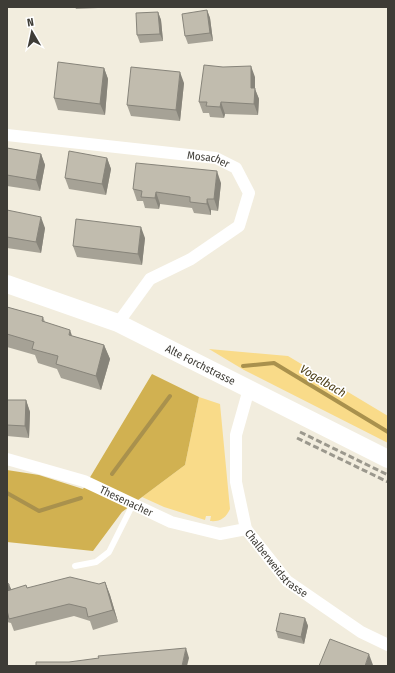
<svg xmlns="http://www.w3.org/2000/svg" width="395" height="673" viewBox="0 0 395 673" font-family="'Fira Sans Condensed',sans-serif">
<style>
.green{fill:#f9db89}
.forest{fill:#d1b151}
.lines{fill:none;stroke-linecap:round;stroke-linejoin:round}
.stream{stroke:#a9914d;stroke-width:4}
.lane{stroke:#fff;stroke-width:6}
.street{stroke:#fff;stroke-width:12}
.secondary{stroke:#fff;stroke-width:18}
.rail{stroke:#9b988d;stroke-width:3;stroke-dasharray:6 3;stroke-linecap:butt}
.wall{fill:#a6a296}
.shaded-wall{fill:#87847a}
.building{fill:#c1bcae;stroke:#87847a}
.labels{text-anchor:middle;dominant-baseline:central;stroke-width:3.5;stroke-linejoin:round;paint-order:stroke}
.street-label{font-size:11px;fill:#3e3c36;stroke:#fff}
.water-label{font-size:12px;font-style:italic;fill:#4f4119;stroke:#fff}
</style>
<rect width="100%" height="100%" fill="#f2edde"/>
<path class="green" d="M209 349 288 356 388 416V443L244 370Z
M199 397 220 404 230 509C226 518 220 522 210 521L211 516H206L205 520 164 507 142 497 185 465Z"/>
<path class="forest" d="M152 374 199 397 185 465 122 512 93 551 7 542V470L39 475 83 489Z"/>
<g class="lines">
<path class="stream" d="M243 366 274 363 388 432
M112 474 170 396
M7 493 39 511 81 498"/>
<path class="lane" d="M75 566 96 562 109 552 133 504"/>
<g class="street">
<path id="s1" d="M7 135 216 158 236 168 249 193 239 226 191 259 150 279 118 323"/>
<path id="s2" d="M249 389 236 435V482L246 529 287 581 361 632 388 645"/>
<path id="s3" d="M7 459 84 481 171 522 220 534 246 529"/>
</g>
<path class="secondary" id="s4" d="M7 284 118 323 388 459"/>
<path class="rail" d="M300 432 388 475
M297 438 388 482"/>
</g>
<path class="wall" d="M75 7H98V8L76 9Z
M207 10 210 18 213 41 188 44 185 36Z
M158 12 161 20 163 41 140 43 137 35Z
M104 68 108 79 105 115 58 110 54 98Z
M255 77V89L259 99 258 115 225 114 224 118 210 117 209 113H203L199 102Z
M184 83 180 121 131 116 127 105Z
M7 148 41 154 45 165 40 191 7 186Z
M107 158 111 169 106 195 69 189 65 178Z
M221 183 218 211 211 210V215L194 213 192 208 160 204 159 209 145 208 143 201H137L133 189Z
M7 210 45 228 41 253 7 248Z
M145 238 142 265 77 257 73 246Z
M7 307 43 317 45 322 72 336 104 345 110 359 101 390 61 378 57 369 38 363 35 355 7 347Z
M7 400H26L30 412 29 438 7 436Z
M105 582 110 595 118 622 93 630 90 621 74 616 14 631 11 623 7 622V583L11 589 99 584Z
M305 618 308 626 304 644 278 638 276 631Z"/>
<path class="shaded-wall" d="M207 10 210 18 213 41 210 33Z
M158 12 161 20 163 41 160 34Z
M251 66 255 77V89L259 99 258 115 254 104 251 88Z
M104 68 108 79 105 115 100 104Z
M180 72 184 83 180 121 176 110Z
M221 102 225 114 224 118 220 107Z
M41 154 45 165 40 191 36 180Z
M107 158 111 169 106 195 102 184Z
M217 171 221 183 218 211 214 199Z
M156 192 160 204 159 209 155 198Z
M207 199 211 210V215L207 204Z
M41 217 45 228 41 253 36 242Z
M141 227 145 238 142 265 138 254Z
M70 330 75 344 69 335Z
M104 345 110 359 101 390 96 376Z
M26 400 30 412 29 438 25 426Z
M105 582 110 595 118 622 113 610Z
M9 584 14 596 7 591Z
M305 618 308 626 304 644 301 637Z
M186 648 189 658 187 666H182Z
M369 654 373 665V666H365Z"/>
<path class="building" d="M207 10 210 33 185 36 182 14Z
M158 12 160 34 137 35 136 13Z
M58 62 104 68 100 104 54 98Z
M204 65 223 67 251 66V88H255L254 104 221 102 220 107 206 106 207 102H199Z
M131 67 180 72 176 110 127 105Z
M7 148 41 154 36 180 7 175Z
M69 151 107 158 102 184 65 178Z
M136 163 217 171 214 199H207V204L190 202V197L156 192 155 198 141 197 142 191 133 189Z
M7 210 41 217 36 242 7 237Z
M76 219 141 227 138 254 73 246Z
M7 307 43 317 42 321 70 330 69 335 104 345 96 376 56 364 58 356 32 349 34 342 7 334Z
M7 400H26L25 426 7 425Z
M70 577 99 584 105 582 113 610 88 617 86 608 69 604 9 619 7 610V583L9 584 7 591 26 585 27 588Z
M280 613 305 618 301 637 276 631Z
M330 639 369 654 365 666H319Z
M186 648 182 666H36V662H69L99 658 98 656Z"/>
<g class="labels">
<g class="street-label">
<text stroke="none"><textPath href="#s1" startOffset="203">Mosacher</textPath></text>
<text stroke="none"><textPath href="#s4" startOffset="210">Alte Forchstrasse</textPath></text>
<text stroke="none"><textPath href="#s3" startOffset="127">Thesenacher</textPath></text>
<text stroke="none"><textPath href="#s2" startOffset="189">Chalberweidstrasse</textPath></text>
</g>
<g class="water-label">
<text transform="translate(323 381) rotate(31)">Vogelbach</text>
</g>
</g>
<rect width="395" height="673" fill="none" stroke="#3e3c36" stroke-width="16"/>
<g transform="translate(32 32) rotate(351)" stroke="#ffffff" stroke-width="3" paint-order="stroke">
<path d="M0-3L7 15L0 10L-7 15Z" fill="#3e3c36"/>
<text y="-6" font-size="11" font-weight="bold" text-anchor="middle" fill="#3e3c36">N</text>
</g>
</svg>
